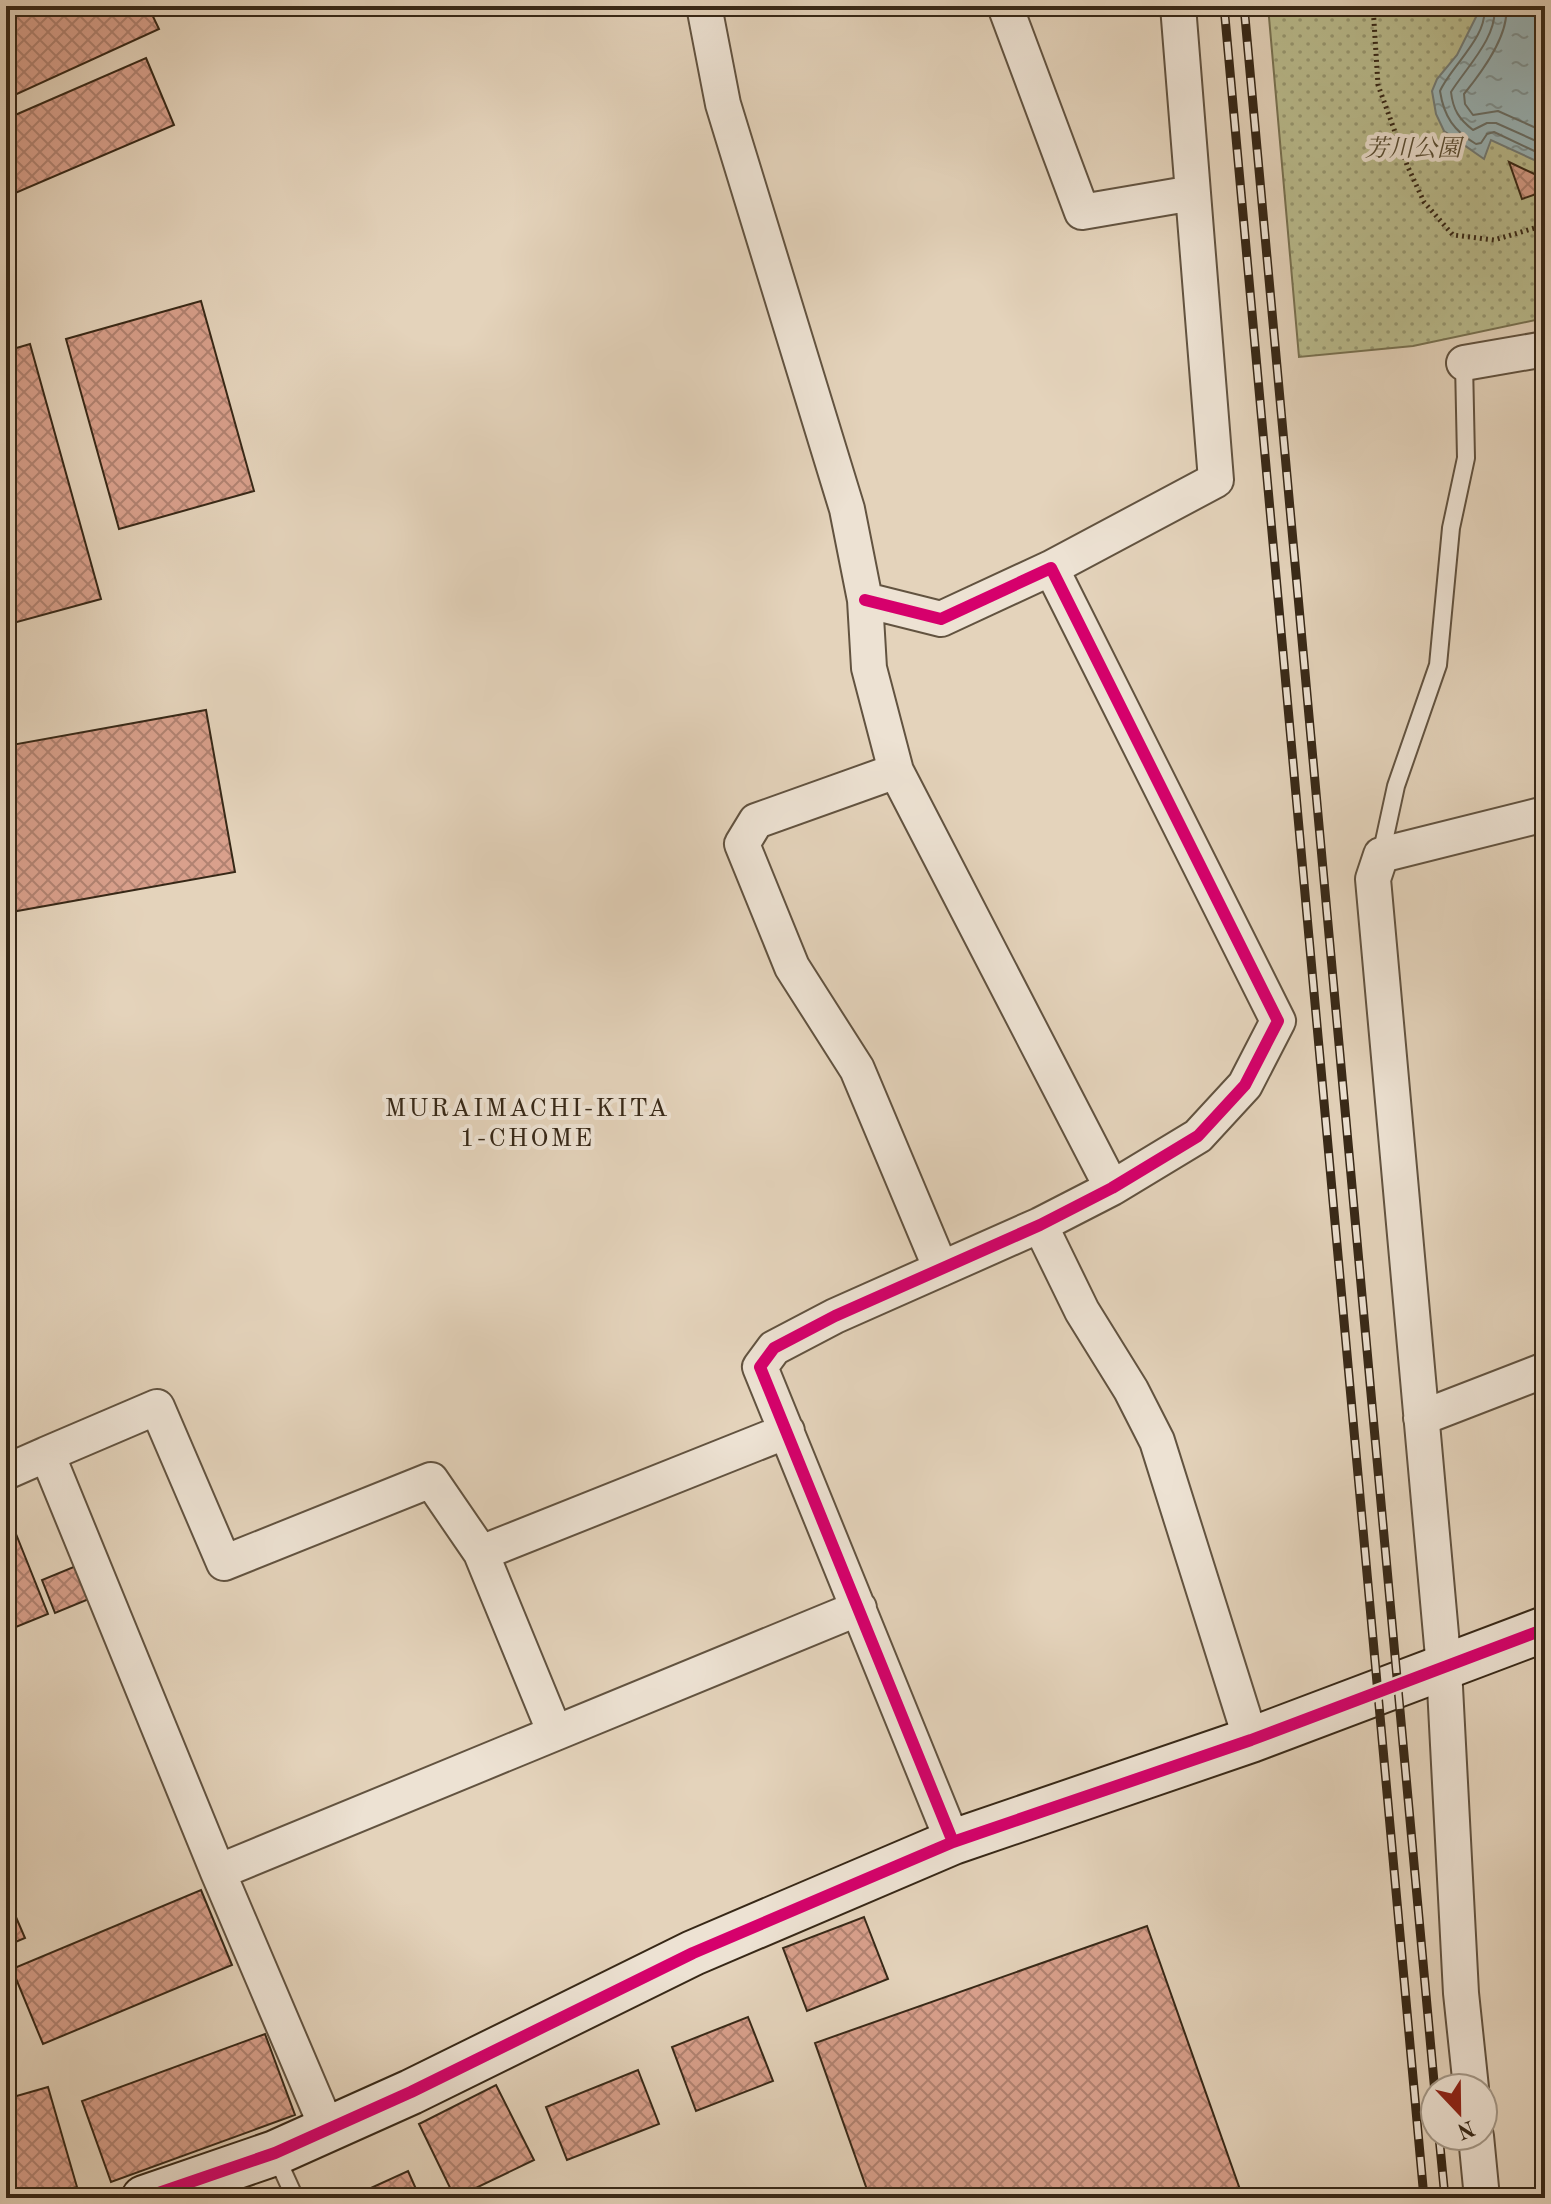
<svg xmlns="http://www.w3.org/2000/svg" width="1551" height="2204" viewBox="0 0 1551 2204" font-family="'Old Standard TT','Noto Serif JP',serif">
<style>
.park{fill:url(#park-dots);stroke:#787252;stroke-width:2}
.water{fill:url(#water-ripples);stroke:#727d79;stroke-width:2}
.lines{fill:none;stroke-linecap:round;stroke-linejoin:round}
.shore{stroke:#686f68;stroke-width:2}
.building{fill:url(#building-cross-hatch);stroke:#372817;stroke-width:2}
.lane-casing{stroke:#625340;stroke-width:20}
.street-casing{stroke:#625340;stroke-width:38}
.secondary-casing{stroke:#372817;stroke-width:48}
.path{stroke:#372817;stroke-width:5;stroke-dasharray:2 4;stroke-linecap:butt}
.lane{stroke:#ede2d3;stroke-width:16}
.street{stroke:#ede2d3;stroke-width:34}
.secondary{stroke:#ede2d3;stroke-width:44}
.rail-casing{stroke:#372817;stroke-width:9}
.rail{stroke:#ede2d3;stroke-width:6;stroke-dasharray:18;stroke-linecap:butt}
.cycleway-casing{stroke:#ede2d3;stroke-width:17}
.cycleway{stroke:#d6006c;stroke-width:12}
.labels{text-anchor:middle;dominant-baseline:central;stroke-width:8;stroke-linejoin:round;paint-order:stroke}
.park-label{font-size:24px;font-style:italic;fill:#584d34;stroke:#ede2d3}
.neighbourhood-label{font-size:26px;letter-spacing:2px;fill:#372817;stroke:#ede2d3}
</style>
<defs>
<pattern id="park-dots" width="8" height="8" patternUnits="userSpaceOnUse" patternTransform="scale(2)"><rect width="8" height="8" fill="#b9bb8d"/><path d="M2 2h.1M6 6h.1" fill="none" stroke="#979872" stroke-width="1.8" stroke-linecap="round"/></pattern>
<pattern id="water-ripples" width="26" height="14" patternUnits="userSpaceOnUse" patternTransform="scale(2)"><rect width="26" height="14" fill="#99b6ba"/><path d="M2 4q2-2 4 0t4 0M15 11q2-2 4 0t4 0" fill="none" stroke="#7e9496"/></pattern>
<pattern id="building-cross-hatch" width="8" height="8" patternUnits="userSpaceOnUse" patternTransform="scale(2)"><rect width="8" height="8" fill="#d9a08c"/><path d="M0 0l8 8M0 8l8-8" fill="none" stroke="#b18271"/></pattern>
</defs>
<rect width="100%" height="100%" fill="#e4d3bb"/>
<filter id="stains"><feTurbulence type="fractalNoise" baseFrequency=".0025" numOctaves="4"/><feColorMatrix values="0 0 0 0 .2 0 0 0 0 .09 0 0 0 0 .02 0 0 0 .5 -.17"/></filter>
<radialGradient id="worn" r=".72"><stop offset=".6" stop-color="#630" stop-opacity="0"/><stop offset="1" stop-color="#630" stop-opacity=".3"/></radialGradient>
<path class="park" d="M1268 6H1545V318L1413 346 1299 357Z"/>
<path class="water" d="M1476 6H1545V165L1491 140 1484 159 1444 131 1436 114 1432 91 1437 79 1457 55 1477 15Z"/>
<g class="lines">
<path class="shore" d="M1484 6C1489 36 1451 66 1440 91 1444 117 1454 131 1476 144L1481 143 1487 134 1494 132 1545 156
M1494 6C1499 36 1465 69 1451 92 1453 110 1459 119 1473 130L1487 123H1496L1545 145
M1506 6C1510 35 1481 73 1464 94L1465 104 1473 115 1498 111 1545 132"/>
</g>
<path class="building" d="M6 6H148L159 29 6 99Z
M146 58 174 125 6 197V119Z
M1509 162 1545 179V191L1522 199Z
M201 301 254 491 119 529 66 339Z
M30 344 101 599 6 625V351Z
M206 710 235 872 6 913V746Z
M14 1529 48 1614 6 1631V1532Z
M76 1566 89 1599 55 1613 42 1580Z
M201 1890 232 1965 43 2044 12 1969Z
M6 1894 25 1938 6 1946Z
M864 1917 888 1979 807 2011 783 1948Z
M1147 1926 1243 2198H870L815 2043Z
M748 2017 773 2081 696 2111 672 2047Z
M265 2034 295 2115 111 2182 82 2101Z
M638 2070 659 2124 567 2160 546 2107Z
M496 2085 534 2160 455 2198 419 2124Z
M48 2087 77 2187 40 2198H18L6 2156V2099Z
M408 2171 420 2198H349Z
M545 2189 549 2198H528Z"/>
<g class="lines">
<defs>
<path id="lane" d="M1381 855 1396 786 1438 665 1451 528 1466 458 1464 363
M276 2156 295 2198"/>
<path id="street" d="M704 6 723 104 847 509 865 600 869 668 896 771 1112 1188
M1005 6 1082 212 1193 193
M1464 363 1545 349
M1051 568 1216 480 1178 6
M865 600 941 619 1051 568 1278 1021 1245 1085 1198 1136 1112 1188 1040 1225 835 1316 774 1348 760 1367 953 1842
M896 771 756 821 742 844 792 967 857 1069 941 1269
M1040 1225 1082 1311 1131 1390 1157 1441 1251 1740
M1421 1418 1545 1370
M47 1454 157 1407 224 1563 431 1480 481 1553 787 1431
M6 1472 47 1454 218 1872 859 1608
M481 1553 555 1733
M218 1872 328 2130
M1471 2088 1461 1993 1444 1668 1373 879 1381 855 1545 814
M1476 2136 1482 2198"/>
<path id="secondary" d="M144 2198 275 2153 411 2092 693 1953 953 1842 1251 1740 1545 1629"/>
</defs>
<use href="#lane" class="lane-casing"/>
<use href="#street" class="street-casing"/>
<use href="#secondary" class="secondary-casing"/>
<path class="path" d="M1373 6 1378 85 1407 165 1424 202 1453 235 1494 240 1545 225"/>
<use href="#lane" class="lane"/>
<use href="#street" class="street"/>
<use href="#secondary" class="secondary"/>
<defs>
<path id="rail" d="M1224 6 1424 2198
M1244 6 1435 2093
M1439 2136 1445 2198"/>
</defs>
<use href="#rail" class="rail-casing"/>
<use href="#rail" class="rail"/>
<defs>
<path id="cycleway" d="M865 600 941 619 1051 568 1278 1021 1245 1085 1198 1136 1112 1188 1040 1225 835 1316 774 1348 760 1367 953 1842
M144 2198 275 2153 411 2092 693 1953 953 1842 1251 1740 1545 1629"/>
</defs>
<use href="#cycleway" class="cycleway-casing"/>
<use href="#cycleway" class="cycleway"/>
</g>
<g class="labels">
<g class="park-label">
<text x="1413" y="150">芳川公園</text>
</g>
<g class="neighbourhood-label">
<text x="527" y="1109">MURAIMACHI-KITA<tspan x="527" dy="30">1-CHOME</tspan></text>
</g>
</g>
<rect width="1551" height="2204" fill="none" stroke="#e4d3bb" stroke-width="32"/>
<rect x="8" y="8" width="1535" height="2188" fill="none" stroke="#372817" stroke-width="4"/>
<rect x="16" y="16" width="1519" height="2172" fill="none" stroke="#372817" stroke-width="2"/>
<g transform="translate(1459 2112) rotate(158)"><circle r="38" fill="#ede2d3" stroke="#a49888" stroke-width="2"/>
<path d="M0-6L14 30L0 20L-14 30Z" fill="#8f2418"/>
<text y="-12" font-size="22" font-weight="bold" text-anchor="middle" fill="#372817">N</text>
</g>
<rect width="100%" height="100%" filter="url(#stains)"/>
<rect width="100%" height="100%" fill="url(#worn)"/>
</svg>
